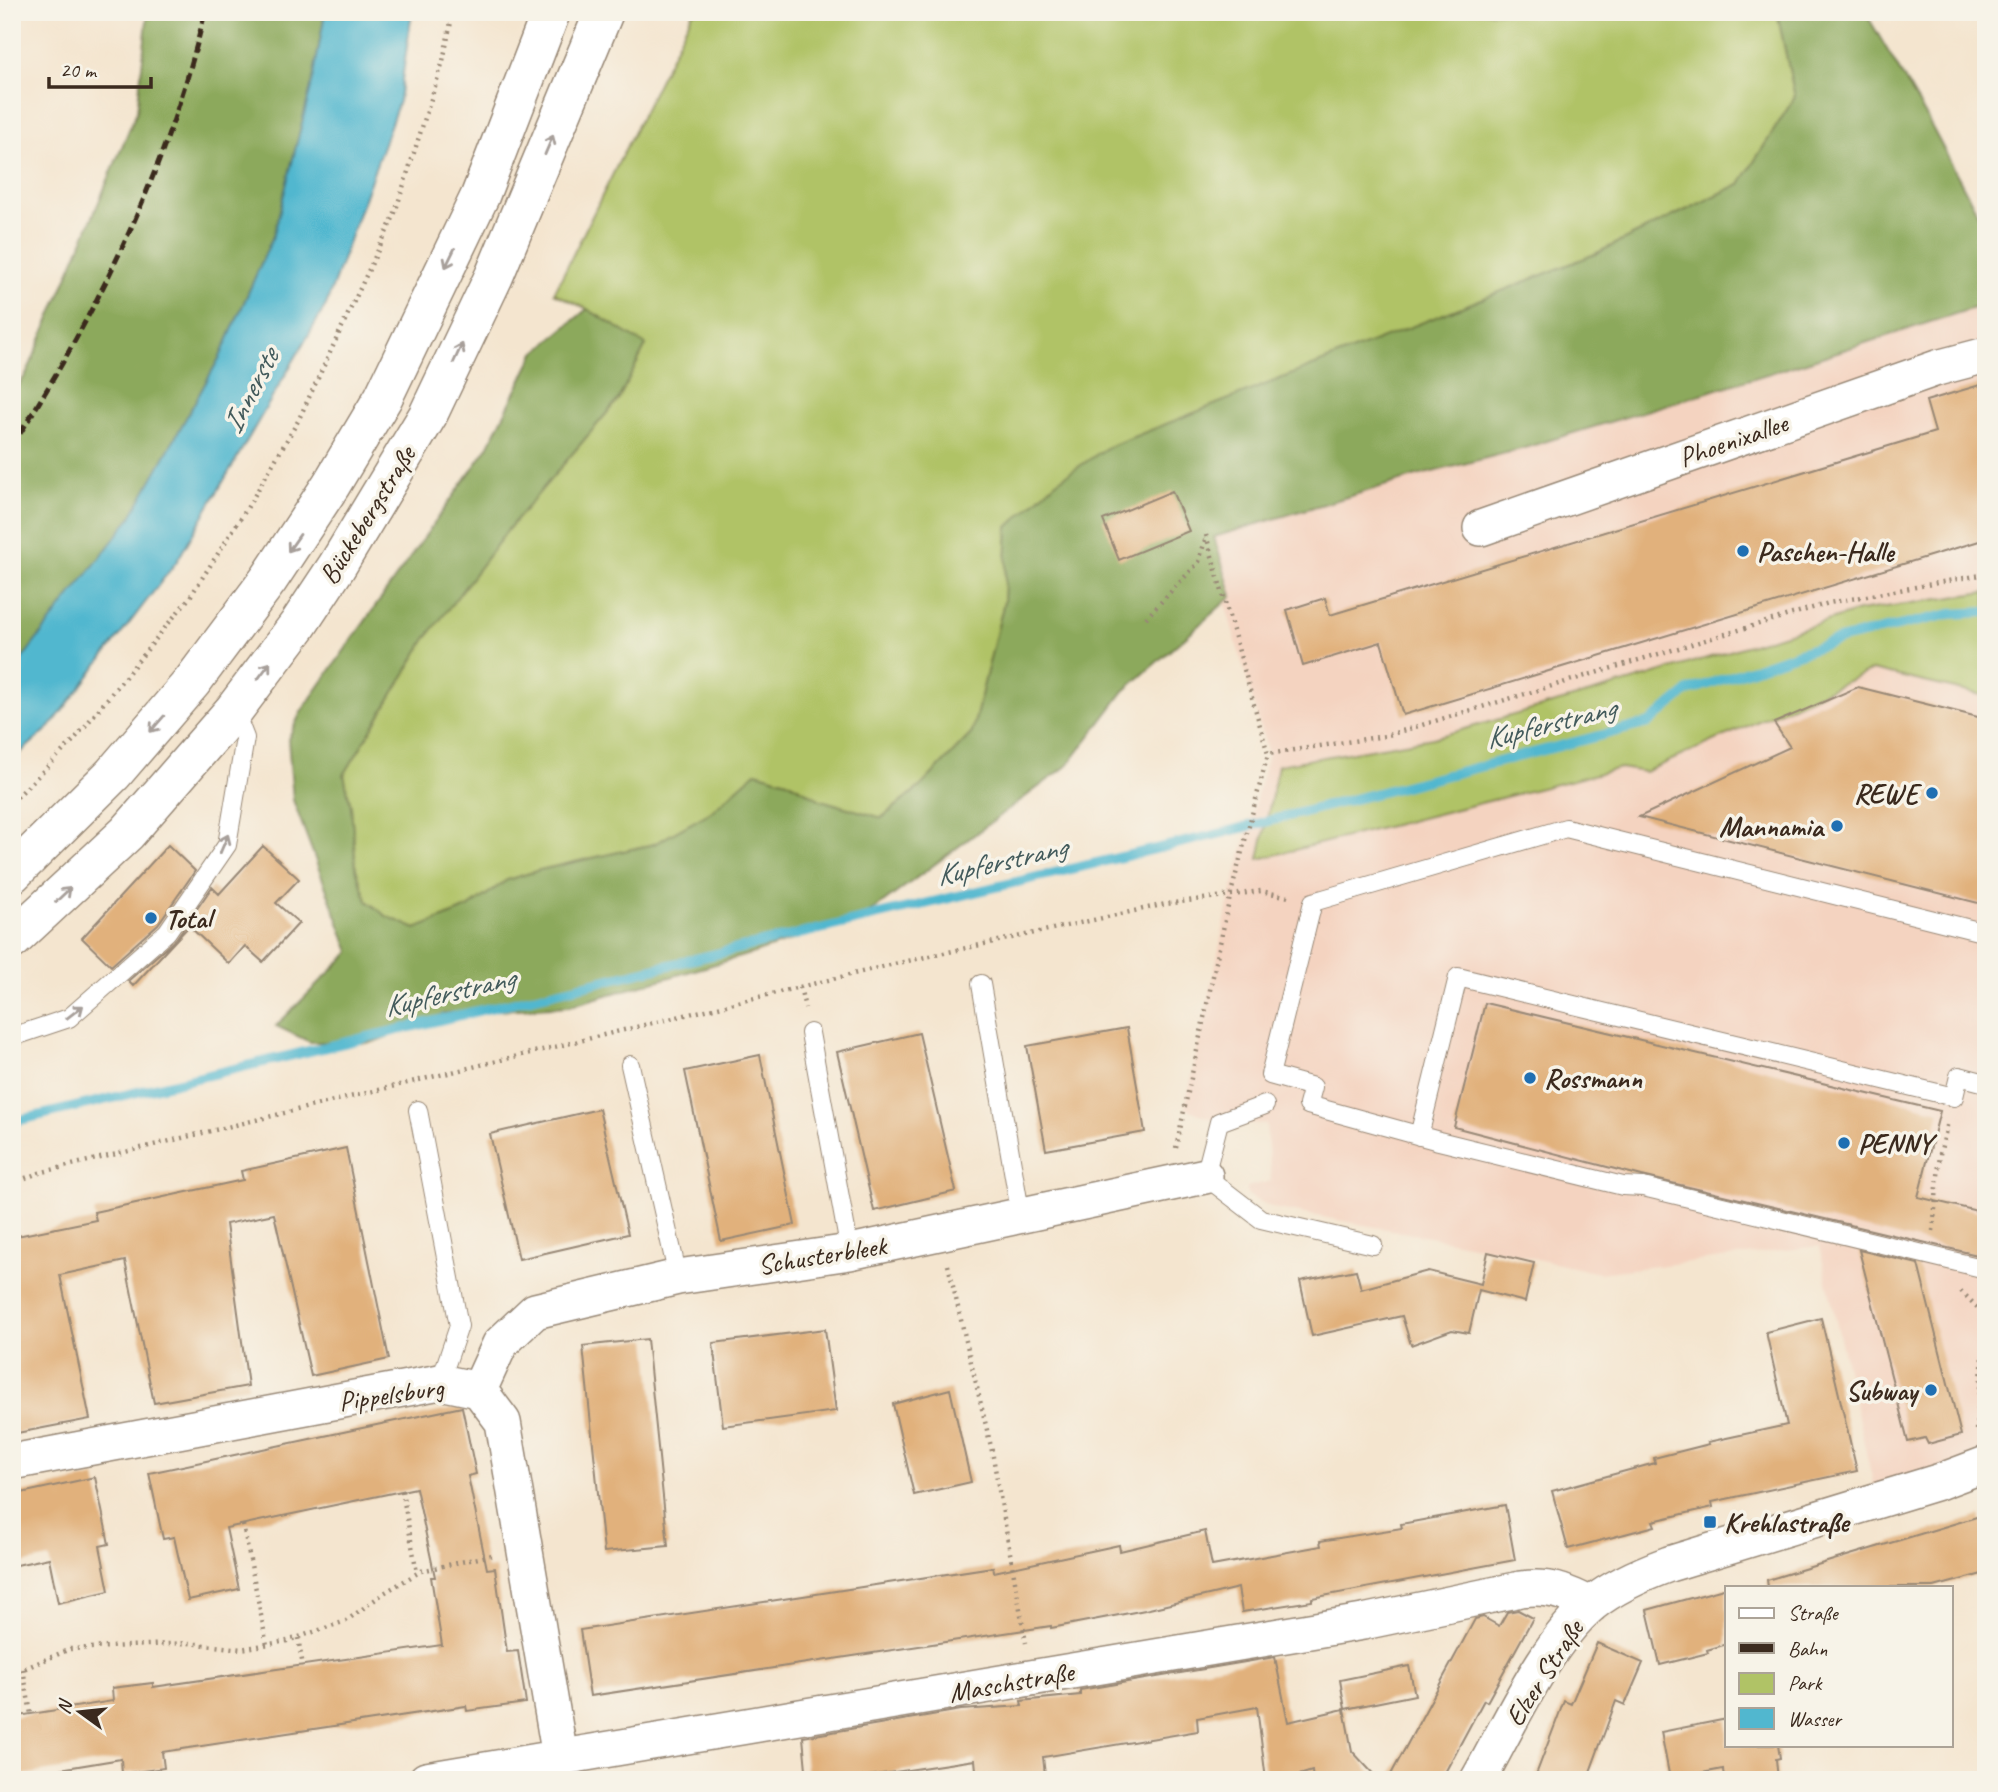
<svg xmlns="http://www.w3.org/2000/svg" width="1998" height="1792" viewBox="0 0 1998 1792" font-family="Caveat,sans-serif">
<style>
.built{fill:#f4d3c0}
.green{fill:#b0c366;stroke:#767642;stroke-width:2}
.forest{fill:#8ca95b;stroke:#646a3c;stroke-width:2}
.water{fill:#51b7cf;stroke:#467076;stroke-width:2}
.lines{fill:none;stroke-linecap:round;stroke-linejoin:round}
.stream{stroke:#51b7cf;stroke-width:10}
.building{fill:#e1b17b}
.service-casing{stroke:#988876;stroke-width:20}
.minor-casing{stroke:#988876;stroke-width:38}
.trunk-casing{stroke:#988876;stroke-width:41}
.path{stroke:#988876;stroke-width:4.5;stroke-dasharray:2 5;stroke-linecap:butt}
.service{stroke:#fff;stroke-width:18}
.minor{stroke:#fff;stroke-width:35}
.trunk{stroke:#fff;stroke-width:38}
.rail{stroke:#3b2a1e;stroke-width:5;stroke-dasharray:10 5;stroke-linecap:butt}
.oneway{stroke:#a79f9a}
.poi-dot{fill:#1f6fb2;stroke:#f7f3e8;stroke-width:2.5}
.labels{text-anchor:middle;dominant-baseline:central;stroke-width:7;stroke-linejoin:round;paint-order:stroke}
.street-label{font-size:28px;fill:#3b2a1e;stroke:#f7f3e8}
.poi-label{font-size:28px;font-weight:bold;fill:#3b2a1e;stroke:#f7f3e8;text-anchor:start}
.water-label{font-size:30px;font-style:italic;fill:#435b5c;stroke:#f7f3e8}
</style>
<rect width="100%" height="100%" fill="#f7f3e8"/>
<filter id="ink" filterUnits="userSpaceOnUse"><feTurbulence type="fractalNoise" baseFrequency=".0143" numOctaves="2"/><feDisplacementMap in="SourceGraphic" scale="14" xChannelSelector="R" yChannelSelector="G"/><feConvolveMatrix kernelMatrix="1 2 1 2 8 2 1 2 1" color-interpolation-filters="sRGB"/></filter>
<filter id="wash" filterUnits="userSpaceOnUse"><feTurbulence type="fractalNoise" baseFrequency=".00686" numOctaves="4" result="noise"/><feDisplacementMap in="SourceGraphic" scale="28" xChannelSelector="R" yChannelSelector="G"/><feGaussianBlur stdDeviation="1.57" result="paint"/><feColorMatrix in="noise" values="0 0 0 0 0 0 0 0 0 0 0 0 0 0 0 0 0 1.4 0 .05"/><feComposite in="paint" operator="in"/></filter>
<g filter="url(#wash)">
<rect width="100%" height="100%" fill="#f4e5cf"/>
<path class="built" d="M1986 304V1464L1877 1500 1819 1246 1599 1273 1483 1247 1273 1208 1247 1195V1187L1271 1181 1266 1124 1219 1122 1185 1108 1230 897 1268 754 1225 603 1232 596 1214 537 1417 476 1521 449 1803 363Z"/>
<path class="green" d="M693 12H1777L1795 97 1740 184 1595 254 1008 527 1004 602 972 733 922 785 881 818 821 800 787 781 756 772 711 812 654 844 540 870 507 880 468 908 416 929 386 916 367 901 356 869 351 807 344 775 427 637 510 527 618 400 646 345 587 309 554 293Z
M1986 592V696L1872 670 1645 772 1620 768 1259 859 1278 765 1433 738 1636 680 1859 611Z"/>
<path class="forest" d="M148 12H325L314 75 274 234 221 355 131 518 12 672V395L27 373 137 111Z
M1777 12H1865L1926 116 1986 229V304L1803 363 1521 449 1417 476 1214 537 1232 596 1124 691 1068 765 868 914 754 953 569 1006 446 1013 371 1043 310 1042 276 1026 350 952 293 800 288 739 301 712 488 447 535 353 587 309 646 345 618 400 510 527 427 637 344 775 351 807 356 869 367 901 386 916 416 929 468 908 507 880 540 870 654 844 711 812 756 772 787 781 821 800 882 818 922 785 972 733 1004 602 1008 527 1056 482 1108 447 1595 254 1740 184 1795 97Z"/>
<path class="water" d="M325 12H412L399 101 326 305 177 561 50 727 12 760V672L131 517 221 355 274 234 314 75Z"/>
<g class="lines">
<path class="stream" d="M12 1122 1222 833 1649 723 1688 691 1838 640 1950 614 1986 612"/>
</g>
<g id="blocks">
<path class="building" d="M1980 385 1986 404V539L1403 715 1381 642 1303 666 1287 610 1325 598 1330 615 1935 432 1926 401Z
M1172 491 1189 531 1119 560 1103 520Z
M1858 687 1986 719V905L1639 817 1790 747 1774 723Z
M168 845 195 871 158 924 111 966 82 938Z
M263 846 299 879 276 903 299 923 263 962 245 946 229 964 189 926 133 986 128 981 176 939 212 887 219 894Z
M1485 1003 1940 1111 1918 1197 1986 1213V1257L1642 1176 1454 1127Z
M1127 1028 1145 1132 1046 1150 1027 1046Z
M919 1033 956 1191 874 1211 837 1052Z
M760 1055 795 1225 721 1241 685 1071Z
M599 1109 628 1234 519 1259 490 1134Z
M346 1148 389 1359 311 1376 274 1214 226 1224 248 1386 154 1403 125 1261 60 1275 90 1419 12 1434V1237L96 1220 94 1212 243 1180 241 1171Z
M1859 1250 1918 1264 1961 1435 1928 1444 1925 1438 1908 1442Z
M1488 1252 1534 1263 1525 1302 1479 1290 1469 1333 1452 1330 1411 1345 1402 1316 1312 1336 1300 1281 1356 1270 1361 1289 1428 1271 1481 1284Z
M1821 1318 1857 1471 1712 1502 1713 1507 1653 1521 1655 1526 1568 1549 1552 1491 1655 1463 1654 1458 1709 1444 1708 1442 1787 1425 1766 1332Z
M825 1329 836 1411 723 1426 713 1343Z
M647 1339 668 1546 604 1552 583 1346Z
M950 1389 971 1482 914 1495 893 1404Z
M462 1407 476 1474 468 1476 487 1569 495 1568 507 1652 518 1651 526 1703 467 1711 466 1706 162 1752 164 1768 122 1774 121 1759 12 1777V1717L113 1701 112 1688 153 1683V1687L442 1645 431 1577H435L416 1488 226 1528 239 1589 188 1600 174 1537 163 1539 149 1473Z
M95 1477 109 1544 100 1546 109 1591 58 1603 49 1558 12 1566V1495Z
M1505 1505 1515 1560 1312 1598V1601L1242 1612 1238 1588 1145 1610 1051 1628V1626L590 1696 580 1630 993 1567 994 1572 1119 1545 1120 1551 1205 1531 1212 1566 1321 1546 1320 1541 1402 1528 1401 1524Z
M1980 1516 1986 1538V1573L1934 1587H1768L1767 1580Z
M1727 1588V1644L1707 1650 1708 1653 1660 1665 1647 1610Z
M1518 1610 1533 1618 1487 1702 1484 1700 1441 1780H1388L1475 1619 1483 1617 1499 1626 1507 1612Z
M1597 1643 1643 1663 1625 1705 1616 1701 1587 1780H1534L1564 1701 1571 1704Z
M1275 1657 1288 1722 1344 1709 1352 1751 1379 1780H1313L1312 1771 1283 1780H1266L1257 1707 1197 1718 1198 1731 1043 1757 1045 1775 977 1780 975 1760 862 1777 807 1780 803 1737 961 1710 1022 1706 1021 1701 1080 1695V1690Z
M1409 1666 1415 1695 1345 1709 1340 1680Z
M1727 1719V1745H1778L1780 1758 1776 1759 1778 1780H1724L1723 1769 1670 1779 1661 1732Z"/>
</g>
</g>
<g filter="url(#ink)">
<use href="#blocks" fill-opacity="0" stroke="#988876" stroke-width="2"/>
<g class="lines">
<defs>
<path id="service" d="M1986 933 1566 828 1313 902 1270 1075 1313 1087 1308 1105 1439 1141 1623 1186 1643 1187 1986 1269
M981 984 1021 1217
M810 1033 850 1252
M12 1037 69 1018 167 932 227 845 245 738 234 710
M630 1065 678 1277
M1265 1105 1219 1122 1205 1176 1261 1219 1373 1245
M418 1110 459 1326 440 1382
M1419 1136 1458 977 1954 1097 1959 1076 1986 1083"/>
<path id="minor" d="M1481 528 1937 368 1986 355
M479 1390 500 1344 535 1311 678 1277 850 1252 1205 1176
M12 1462 440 1382 479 1390 503 1422 560 1757
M426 1780 1363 1622 1521 1589C1551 1585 1564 1592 1591 1605
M1478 1780C1509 1726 1545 1643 1592 1604 1614 1586 1642 1574 1669 1564L1941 1481 1986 1464"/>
<path id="trunk" d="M12 874 113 774 192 682 269 579 331 485 383 398 480 196 551 12
M12 940 127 833 234 710 298 625 337 566 428 415 494 276 604 12"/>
</defs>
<use href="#service" class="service-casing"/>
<use href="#minor" class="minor-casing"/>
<use href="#trunk" class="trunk-casing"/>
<path class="path" d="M1206 535 1268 754 1385 736 1829 603 1986 574
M1146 618 1199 562 1206 536
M12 802 73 741 190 597 246 510 298 421 394 216 443 61 453 12
M800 987 805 1008
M1176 1148 1230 897 1268 754
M12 1183 39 1173 894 964 1166 904 1261 891 1289 897
M1933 1231 1940 1154 1948 1122
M948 1265 992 1451 1026 1643
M1961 1291 1986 1316
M1976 1430 1986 1326
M402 1491 417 1573
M243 1525 267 1645
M298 1638 303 1666
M23 1669 31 1714
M12 1674 70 1649 188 1643 241 1649 287 1641 346 1621 384 1593 421 1571 492 1555"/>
<use href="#service" class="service"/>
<use href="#minor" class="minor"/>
<use href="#trunk" class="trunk"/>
<path class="rail" d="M12 446C98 312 168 168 205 12"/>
</g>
<defs><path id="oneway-shaft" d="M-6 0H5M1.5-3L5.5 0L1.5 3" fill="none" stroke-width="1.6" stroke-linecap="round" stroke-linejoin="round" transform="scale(1.75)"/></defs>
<g class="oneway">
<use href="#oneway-shaft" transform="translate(549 145) rotate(-67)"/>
<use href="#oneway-shaft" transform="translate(450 258) rotate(116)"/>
<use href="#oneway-shaft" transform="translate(458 353) rotate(-65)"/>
<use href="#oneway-shaft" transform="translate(294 543) rotate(125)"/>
<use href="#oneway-shaft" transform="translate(264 671) rotate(-53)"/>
<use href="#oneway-shaft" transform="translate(157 724) rotate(131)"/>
<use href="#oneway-shaft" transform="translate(224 844) rotate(-67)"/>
<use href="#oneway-shaft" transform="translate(63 895) rotate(-44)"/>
<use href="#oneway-shaft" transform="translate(75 1012) rotate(-38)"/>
</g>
</g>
<g class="poi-dot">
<circle cx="1743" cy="551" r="7"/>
<circle cx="1932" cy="793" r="7"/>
<circle cx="1837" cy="826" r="7"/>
<circle cx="151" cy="918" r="7"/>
<circle cx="1530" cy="1078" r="7"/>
<circle cx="1844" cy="1143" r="7"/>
<circle cx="1931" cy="1390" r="7"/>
<rect x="1703" y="1515" width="14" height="14" rx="3.5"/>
</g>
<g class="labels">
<g class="street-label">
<text transform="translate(1733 440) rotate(-19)">Phoenixallee</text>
<text transform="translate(367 515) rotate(-58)">Bückebergstraße</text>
<text transform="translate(822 1255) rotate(-9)">Schusterbleek</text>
<text transform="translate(391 1394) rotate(-8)">Pippelsburg</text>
<text transform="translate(1544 1673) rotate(-57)">Elzer Straße</text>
<text transform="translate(1011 1682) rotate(-10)">Maschstraße</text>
</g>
<g class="poi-label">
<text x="1757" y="551">Paschen-Halle</text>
<text x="1918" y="793" text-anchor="end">REWE</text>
<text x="1823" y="826" text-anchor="end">Mannamia</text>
<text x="165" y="918">Total</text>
<text x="1544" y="1078">Rossmann</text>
<text x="1858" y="1143">PENNY</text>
<text x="1917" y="1390" text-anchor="end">Subway</text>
<text x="1724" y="1522">Krehlastraße</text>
</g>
<g class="water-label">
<text transform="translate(250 391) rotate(-63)">Innerste</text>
<text transform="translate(1550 723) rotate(-14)">Kupferstrang</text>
<text transform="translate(1001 861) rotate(-13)">Kupferstrang</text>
<text transform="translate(449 992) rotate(-13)">Kupferstrang</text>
</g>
</g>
<rect width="1998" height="1792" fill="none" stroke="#f7f3e8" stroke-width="42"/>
<rect x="1725" y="1586" width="228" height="161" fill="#f7f3e8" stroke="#aca397" stroke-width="2"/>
<rect x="1739" y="1608" width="35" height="10" fill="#ffffff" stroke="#aca397" stroke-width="2"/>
<text x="1788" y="1620" font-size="21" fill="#3b2a1e">Straße</text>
<rect x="1739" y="1643" width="35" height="10" fill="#3b2a1e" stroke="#aca397" stroke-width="2"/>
<text x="1788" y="1656" font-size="21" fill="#3b2a1e">Bahn</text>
<rect x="1739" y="1673" width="35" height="21" fill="#b0c366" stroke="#aca397" stroke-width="2"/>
<text x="1788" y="1690" font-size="21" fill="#3b2a1e">Park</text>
<rect x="1739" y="1708" width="35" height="21" fill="#51b7cf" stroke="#aca397" stroke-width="2"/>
<text x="1788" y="1726" font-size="21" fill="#3b2a1e">Wasser</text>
<g transform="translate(80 1712) rotate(285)" stroke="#f7f3e8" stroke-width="5" paint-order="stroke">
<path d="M0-5L12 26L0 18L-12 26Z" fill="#3b2a1e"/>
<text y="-10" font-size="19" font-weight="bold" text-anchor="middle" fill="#3b2a1e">N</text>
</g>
<path d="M49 77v10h102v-10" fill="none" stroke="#3b2a1e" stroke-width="3.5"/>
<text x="60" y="77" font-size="21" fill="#3b2a1e" stroke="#f7f3e8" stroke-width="5" paint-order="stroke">20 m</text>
</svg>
